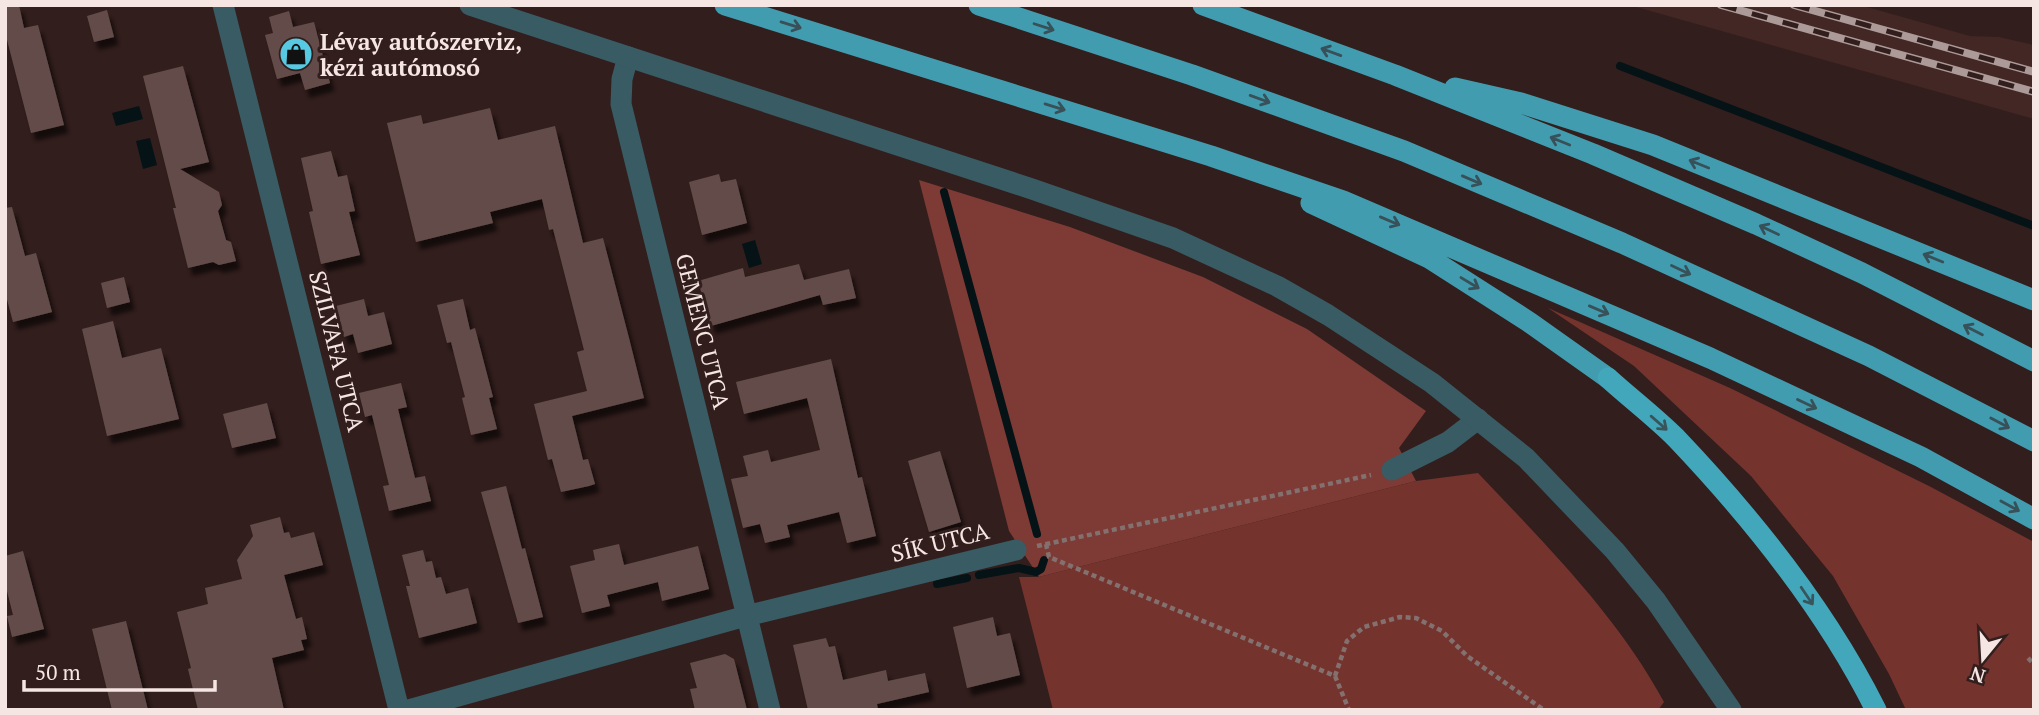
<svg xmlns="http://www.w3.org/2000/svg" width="2039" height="715" viewBox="0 0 2039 715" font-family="'PT Serif',serif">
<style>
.built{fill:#422724}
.green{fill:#75332e}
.forest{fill:#7e3a34}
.water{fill:#061316}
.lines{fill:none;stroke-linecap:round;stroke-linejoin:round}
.stream{stroke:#061316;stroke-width:8}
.building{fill:#644c49;filter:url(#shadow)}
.path{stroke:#83716f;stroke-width:4.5;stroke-dasharray:5 3.5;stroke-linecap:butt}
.minor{stroke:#385b64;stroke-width:21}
.tertiary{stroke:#385b64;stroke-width:21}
.trunk{stroke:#429cb0;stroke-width:21}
.motorway{stroke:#43a7bc;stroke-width:21}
.rail-casing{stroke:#ab9a98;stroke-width:8}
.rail{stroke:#321e1c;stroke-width:5;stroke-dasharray:16;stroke-linecap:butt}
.oneway{stroke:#385057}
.oneway2{stroke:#39555c}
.labels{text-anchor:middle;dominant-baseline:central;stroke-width:6;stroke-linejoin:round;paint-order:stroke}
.poi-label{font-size:23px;font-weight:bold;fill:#f5e6e4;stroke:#321e1c;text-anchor:start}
.street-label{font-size:23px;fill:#f5e6e4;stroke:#321e1c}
</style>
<defs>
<filter id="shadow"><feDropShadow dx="4.5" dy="8" stdDeviation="2" flood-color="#0009"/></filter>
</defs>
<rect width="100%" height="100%" fill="#321e1c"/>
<path class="built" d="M1629 5H1860L1970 36 1999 37 2030 44 2034 46V119Z"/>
<path class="green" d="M1548 308 1730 388 1929 486 2034 542V710H1906L1889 674 1833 576 1751 476 1634 366Z
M1478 473C1546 545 1617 615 1664 702L1658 710H1053L1019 577H1039L1416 481Z"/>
<path class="forest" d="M919 180 1070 227 1203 277 1307 329 1426 411 1399 448 1416 481 1039 577 1009 531Z"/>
<path class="water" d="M139 106 143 119 116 126 112 113Z
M150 138 157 165 143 169 136 141Z
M755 240 762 264 749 268 742 244Z"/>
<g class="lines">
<path class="stream" d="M1620 66 2034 226
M944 192 1037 534
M979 575 1019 568 1036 572 1041 569 1044 560
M937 584 967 578"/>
</g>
<path class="building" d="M5 5H19L24 28 38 25 64 125 31 133 5 32Z
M107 10 114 37 94 42 87 16Z
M289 11 293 27 314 22 330 83 305 90 300 73 277 79 265 35 273 33 269 17Z
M183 66 209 162 180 169 219 192 222 205 218 211 226 240 231 242 236 261 219 265 213 262 188 268 173 208H176L143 76Z
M490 108 498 140 555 126 583 243 603 238 629 338 644 398 572 416 583 460 588 459 595 484 589 486 561 492 552 459 548 460 534 404 587 391 577 352 584 350 553 229 549 230 542 199 490 212 493 223 416 242 387 123 421 115 423 124Z
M331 151 338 177 347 175 355 211 349 212 360 255 321 264 309 212 313 211 301 158Z
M719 174 721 182 736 179 747 223 702 235 689 182Z
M12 207 25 256 36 253 52 312 13 322 5 292V208Z
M799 264 804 280 849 269 856 298 823 305 820 295 711 326 698 281 743 268 745 277Z
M124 277 130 302 107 308 101 283Z
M364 299 368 316 384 312 392 344 358 353 353 334 344 337 336 306Z
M463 299 470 330 475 328 493 397 489 398 497 429 471 435 462 398 465 397 458 370 451 342 447 343 437 305Z
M113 321 122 358 161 348 179 419 107 436 82 329Z
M831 359 858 478 862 477 876 536 847 543 839 512 787 525 790 537 765 543 760 524 743 528 731 479 748 476 743 456 768 450 771 462 820 450 807 398 744 414 736 382Z
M401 383 407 407 398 409 415 478 425 476 431 501 389 511 383 486 389 485 372 415 365 417 359 393Z
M267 403 276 438 232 448 223 414Z
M940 451 961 522 929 532 908 461Z
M506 486 522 549 525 548 543 617 518 623 481 492Z
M280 517 284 533 289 532 291 538 314 532 323 565 284 575 296 619 302 617 307 639 301 640 304 650 272 658 284 710H198L188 669 191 668 177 612 208 604 205 588 242 579 237 560 253 536 250 525Z
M619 544 624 565 698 546 709 589 662 601 658 582 607 595 610 606 582 613 570 566 595 560 593 550Z
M423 550 426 562 432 561 436 578 441 577 446 594 468 588 477 623 419 638 406 586H410L402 555Z
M23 551 44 629 12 637 7 616 13 615 5 583V556Z
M993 617 997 636 1010 633 1020 675 967 688 953 627Z
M126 621 148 710H112L92 629Z
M826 638 829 647 835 646 843 680 886 670 888 681 925 673 929 692 877 704 878 710H808L793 645Z
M725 654 734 659 747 710H695L690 689 697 688 690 663Z"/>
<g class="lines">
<path class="path" d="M1046 544 1049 557 1335 676 1349 710
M1037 546 1371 475
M2028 658 2034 664
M1335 676 1347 641 1364 627 1400 617 1416 618 1442 631 1467 656 1544 710"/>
<path class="minor" d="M223 5 399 710
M628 57 622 79 621 104 770 710
M1392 470 1448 442 1478 419
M408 710 746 616 1016 550"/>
<path class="tertiary" d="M470 5 1032 189 1173 238 1277 286 1328 315 1432 383 1526 458 1615 551 1656 601 1731 710"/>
<path class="trunk" d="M725 5 1211 156 1343 201 1710 358 1921 457 2034 519
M979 5 1192 75 1404 151 1622 243 1869 356 2034 441
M1203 5 1395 75 1593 154 1756 224 1862 273 2034 361
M1455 88 1521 103 1653 145 2034 300
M1311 203 1429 258 1529 322 1608 378"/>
<path class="motorway" d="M1608 378C1630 398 1655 417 1676 438 1753 519 1826 610 1876 710"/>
<defs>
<path id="rail" d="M1721 5 2034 92
M1794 5 2034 72"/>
</defs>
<use href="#rail" class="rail-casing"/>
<use href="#rail" class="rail"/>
</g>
<defs><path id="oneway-shaft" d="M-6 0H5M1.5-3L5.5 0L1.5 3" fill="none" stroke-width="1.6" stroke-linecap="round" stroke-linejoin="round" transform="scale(1.75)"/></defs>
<g class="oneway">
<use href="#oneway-shaft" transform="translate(791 25) rotate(17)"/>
<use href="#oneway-shaft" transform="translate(1044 27) rotate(18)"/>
<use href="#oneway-shaft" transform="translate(1331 52) rotate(-160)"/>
<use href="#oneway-shaft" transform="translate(1260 99) rotate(20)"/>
<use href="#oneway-shaft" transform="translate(1055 107) rotate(17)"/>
<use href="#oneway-shaft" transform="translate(1560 141) rotate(-158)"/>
<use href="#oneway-shaft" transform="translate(1699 164) rotate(-158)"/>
<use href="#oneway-shaft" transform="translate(1472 180) rotate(23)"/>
<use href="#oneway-shaft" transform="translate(1390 221) rotate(23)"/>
<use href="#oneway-shaft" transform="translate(1769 230) rotate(-155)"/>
<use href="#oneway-shaft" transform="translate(1933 258) rotate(-158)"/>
<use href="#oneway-shaft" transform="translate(1681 270) rotate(25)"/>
<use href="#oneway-shaft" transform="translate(1470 283) rotate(31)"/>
<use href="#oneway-shaft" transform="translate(1599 310) rotate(23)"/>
<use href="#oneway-shaft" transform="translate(1973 330) rotate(-153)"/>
<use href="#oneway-shaft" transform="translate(1807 404) rotate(25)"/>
<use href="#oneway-shaft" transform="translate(2000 423) rotate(28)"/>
<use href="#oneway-shaft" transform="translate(2010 506) rotate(29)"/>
</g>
<g class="oneway2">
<use href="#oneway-shaft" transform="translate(1659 423) rotate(41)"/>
<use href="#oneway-shaft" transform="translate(1807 596) rotate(56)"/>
</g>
<defs>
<symbol id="shop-disc" viewBox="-11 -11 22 22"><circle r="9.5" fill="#57c9e2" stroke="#321e1c"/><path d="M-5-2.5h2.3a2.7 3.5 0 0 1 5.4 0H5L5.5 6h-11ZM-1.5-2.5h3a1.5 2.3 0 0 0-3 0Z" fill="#111"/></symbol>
</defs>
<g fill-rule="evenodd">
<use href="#shop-disc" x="277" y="35" width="38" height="38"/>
</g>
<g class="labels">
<g class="poi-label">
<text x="320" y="41">Lévay autószerviz,<tspan x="320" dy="26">kézi autómosó</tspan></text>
</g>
<g class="street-label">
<text transform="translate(703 331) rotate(76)">GEMENC UTCA</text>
<text transform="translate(337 351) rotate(76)">SZILVAFA UTCA</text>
<text transform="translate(940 542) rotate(-14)">SÍK UTCA</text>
</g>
</g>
<rect width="2039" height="715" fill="none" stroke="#f5e6e4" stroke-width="14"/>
<g transform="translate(1983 659) rotate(198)" stroke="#321e1c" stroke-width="5" paint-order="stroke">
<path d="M0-5L12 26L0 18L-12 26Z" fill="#f5e6e4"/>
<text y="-10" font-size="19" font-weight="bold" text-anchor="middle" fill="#f5e6e4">N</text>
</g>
<path d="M24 680v10h191v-10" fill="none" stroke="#f5e6e4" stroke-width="3.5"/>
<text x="35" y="680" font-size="21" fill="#f5e6e4" stroke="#321e1c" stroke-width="5" paint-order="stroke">50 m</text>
</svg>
